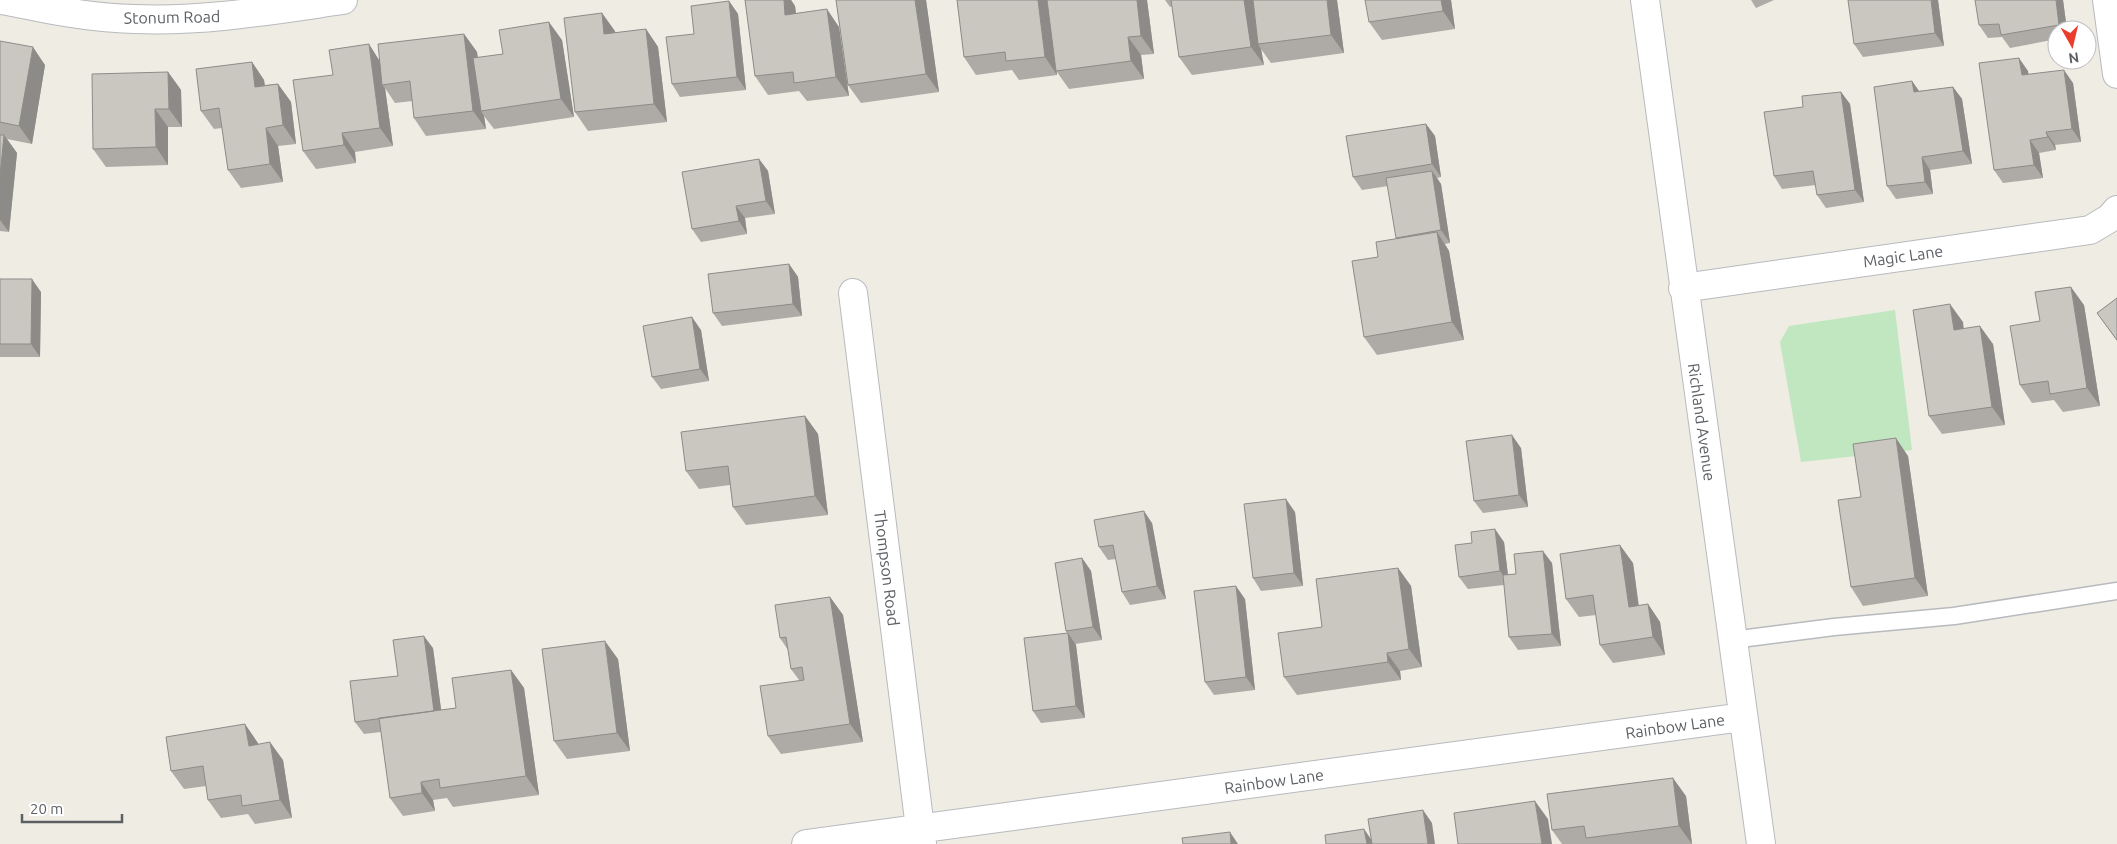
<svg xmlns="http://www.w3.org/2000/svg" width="2117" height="844" viewBox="0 0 2117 844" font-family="Ubuntu,sans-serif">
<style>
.green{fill:#c0e7c0}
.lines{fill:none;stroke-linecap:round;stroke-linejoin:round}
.service-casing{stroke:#b7babe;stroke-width:19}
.minor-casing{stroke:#b7babe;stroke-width:30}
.service{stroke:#fff;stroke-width:16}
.minor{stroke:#fff;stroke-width:28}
.wall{fill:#aeaba6}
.shaded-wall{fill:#8d8b87}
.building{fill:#cac7c1;stroke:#8d8b87}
.labels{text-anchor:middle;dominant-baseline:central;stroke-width:5;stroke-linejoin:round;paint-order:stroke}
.street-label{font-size:16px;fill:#5c6065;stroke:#fff}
</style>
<rect width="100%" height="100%" fill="#efece4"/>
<path class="green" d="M1895 310 1912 450 1801 462 1780 342 1789 326Z"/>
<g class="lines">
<defs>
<path id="service" d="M1732 640 1834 627 1954 616 2117 591"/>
<path id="minor" d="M2 0C46 9 89 18 134 19 204 22 273 10 343 0
M1645 0 1761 844
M2107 0 2117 74
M1683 288 2090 230 2110 218 2117 210
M853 293 922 844
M806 844 1743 717"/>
</defs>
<use href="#service" class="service-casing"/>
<use href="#minor" class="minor-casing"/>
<use href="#service" class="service"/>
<use href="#minor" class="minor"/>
</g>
<path class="wall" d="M745 0H791L795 6 796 13 839 27 849 96 807 101 799 91 768 95 755 76Z
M836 0H926L939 92 861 103 848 85Z
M957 0H1147L1154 54 1141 55 1144 79 1069 89 1057 72V75L1019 80 1012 70 976 75 964 57Z
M1165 0H1337L1344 53 1271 63 1261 49 1264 65 1192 75 1179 57 1172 6 1170 7Z
M1451 0 1455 29 1382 40 1369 22Z
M1751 0H1774L1756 8Z
M1938 0 1944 46 1863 57 1854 44Z
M2063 0 2067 30H2057V39L2010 48 2002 37 1988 38 1979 25Z
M729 1 738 14 746 90 680 97 672 84 694 34Z
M602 13 615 33 646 29 658 47 667 122 588 131 575 112Z
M464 34 477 52 478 58 503 54 562 40 574 117 494 129 484 116 486 129 426 136 414 118 412 101 395 103 385 88 393 146 355 152 356 163 316 169 303 151 333 75Z
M0 41 45 65 32 144 7 139 17 153 9 232 0 231Z
M252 62 264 80 265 85 278 84 291 102 296 144 278 146 283 182 241 188 228 170 222 128 214 129 201 111Z
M2028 71V75L2073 83 2081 142 2055 145 2056 150 2039 153 2043 178 2003 183 1994 170Z
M168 72 181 90 182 127H168V165L106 167 93 149Z
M1912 81 1919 91 1953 87 1962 99 1972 164 1930 170 1933 194 1896 199 1887 186Z
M1841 92 1850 104 1864 202 1826 208 1817 195 1816 185 1782 189 1774 176 1803 107Z
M1426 124 1435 136 1441 177 1437 178 1441 184 1450 243 1445 244 1449 251 1464 340 1377 355 1364 337 1378 257 1397 239 1388 186 1362 190 1353 177Z
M759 159 768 171 775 214 745 218 747 234 701 242 692 229Z
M789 264 798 277 802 316 722 326 713 313Z
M0 279 41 292 40 357H0Z
M2117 298V341L2097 313Z
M2084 305 2100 406 2063 412 2054 400 2032 403 2020 385 2040 321Z
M1963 322V329L1993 344 2005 425 1942 434 1929 416Z
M701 330 709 381 661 389 652 377Z
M805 416 818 434 828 515 746 525 733 507 730 485 699 489 686 471Z
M1521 448 1528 507 1483 513 1474 501Z
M1908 456 1928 596 1863 606 1851 587 1861 497Z
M1295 512 1303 586 1261 591 1253 578Z
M1152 523 1166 599 1130 605 1122 592 1116 559 1108 560 1099 547Z
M1504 542 1508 575 1516 574 1552 563 1561 646 1518 650 1509 637 1504 585 1468 589 1459 577Z
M1082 558 1091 571 1102 640 1075 644 1076 645 1085 718 1041 723 1033 711 1067 633 1066 631Z
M1633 563 1639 606 1648 604 1660 622 1665 655 1613 663 1600 645 1596 615 1579 617 1566 599Z
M1398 568 1411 586 1422 667 1400 671 1401 680 1297 695 1284 677 1322 627Z
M830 597 843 615 863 742 781 754 768 736 799 680 791 669 788 650 780 638Z
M1245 599 1255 690 1214 695 1205 682Z
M433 648 441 710 456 708 511 670 524 688 539 795 453 807 447 798 433 800 435 811 403 816 390 798 381 732 364 734 355 722 398 676Z
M618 659 630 751 567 759 554 741Z
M258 743V744L283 760 292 818 255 824 248 814 221 818 208 800 206 786 184 789 171 771Z
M1686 796 1692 844H1562L1552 830Z"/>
<path class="shaded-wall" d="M784 0H791L795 6 798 33 785 15Z
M915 0H926L939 92 926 74Z
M1038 0H1048L1056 71 1057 75 1045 57Z
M1137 0H1147L1154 54 1141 36Z
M1244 0H1254L1258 44 1261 49 1264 65 1251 47Z
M1327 0H1337L1344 53 1331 35Z
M1441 0H1451L1455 29 1443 11Z
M1931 0H1938L1944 46 1935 33Z
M2056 0H2063L2067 30H2063L2059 25Z
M729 1 738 14 746 90 737 77Z
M827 9 839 27 849 96 836 77Z
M602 13 615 31 617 52 604 34Z
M549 22 562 40 574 117 561 99Z
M646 29 658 47 667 122 654 104Z
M464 34 477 52 484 111H481L484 116 486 129 473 111Z
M1128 37 1141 55 1144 79 1131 61Z
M369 44 381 63 382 85 385 88 393 146 380 128Z
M33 47 45 65 32 144 19 126Z
M2019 58 2028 71 2031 88 2022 75Z
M252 62 264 80 267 105 255 87Z
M2064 70 2073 83 2081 142 2072 129Z
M168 72 181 90 182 127 169 109Z
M1912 81 1921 94 1914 92Z
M278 84 291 102 296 144 283 125Z
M1953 87 1962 99 1972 164 1963 151Z
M1841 92 1850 104 1864 202 1855 190Z
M155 109 168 127V165L156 147Z
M1426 124 1435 136 1441 177 1432 164Z
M266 128 278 146 283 182 270 164Z
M2046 132 2055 145 2056 150 2048 137Z
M342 133 355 152 356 163 344 145Z
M4 135 17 153 9 232 0 220V176Z
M2030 140 2039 153 2043 178 2034 165Z
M1922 157 1930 170 1933 194 1925 182Z
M759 159 768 171 775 214 766 201Z
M1432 171 1441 184 1450 243 1441 230Z
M736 206 745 218 747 234 739 221Z
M1437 232 1449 251 1464 340 1452 322Z
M789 264 798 277 802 316 793 304Z
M32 279 41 292 40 357 31 344Z
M2071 287 2084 305 2100 406 2087 388Z
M1950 304 1963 322 1966 348 1954 330Z
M692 317 701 330 709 381 700 369Z
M1980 326 1993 344 2005 425 1992 407Z
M805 416 818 434 828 515 815 496Z
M1512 435 1521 448 1528 507 1519 495Z
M1896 438 1908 456 1928 596 1915 578Z
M1286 499 1295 512 1303 586 1294 573Z
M1144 511 1152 523 1166 599 1157 586Z
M1495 529 1504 542 1509 584 1500 571Z
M1620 545 1633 563 1641 625 1629 607Z
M1543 551 1552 563 1561 646 1552 634Z
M1082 558 1091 571 1102 640 1093 627Z
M1398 568 1411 586 1422 667 1409 649Z
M1236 586 1245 599 1255 690 1246 677Z
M830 597 843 615 863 742 850 724Z
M1648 604 1660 622 1665 655 1653 637Z
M1068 633 1076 645 1085 718 1076 706Z
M424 636 433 648 443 724 434 712Z
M605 641 618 659 630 751 617 733Z
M1387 653 1400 671 1401 680 1388 662Z
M511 670 524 688 539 795 526 776Z
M245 724 258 743 261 764 249 746Z
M270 742 283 760 292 818 280 800Z
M1673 778 1686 796 1692 844 1679 826Z
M421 782 433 800 435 811 422 793Z
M1535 801 1548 819 1552 844H1542Z
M1423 810 1432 823 1435 844H1428Z
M1364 829 1373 842 1374 844H1367Z
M1230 832 1238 844H1231Z"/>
<path class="building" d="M745 0H784L785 15 827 9 836 77 794 83 793 72 755 76Z
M836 0H915L926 74 848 85Z
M957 0H1038L1045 57 1006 61 1005 52 964 57Z
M1047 0H1137L1141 36 1128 37 1131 61 1056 71Z
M1171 0H1244L1251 47 1179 57Z
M1253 0H1327L1331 35 1258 44Z
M1365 0H1441L1443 11 1369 22Z
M1848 0H1931L1935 33 1854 44Z
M1975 0H2056L2059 25 2001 35 1999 24 1979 25Z
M729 1 737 77 672 84 666 37 694 34 691 6Z
M602 13 604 34 646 29 654 104 575 112 564 18Z
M549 22 561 99 481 111 473 58 503 54 499 30Z
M464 34 473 111 414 118 410 81 382 85 378 44Z
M0 41 33 47 19 126 0 122Z
M369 44 380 128 342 133 344 145 303 151 293 80 333 75 329 50Z
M2019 58 2022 75 2064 70 2072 129 2046 132 2048 137 2030 140 2034 165 1994 170 1979 63Z
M252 62 255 87 278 84 283 125 266 128 270 164 228 170 219 108 201 111 196 69Z
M168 72 169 109H155L156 147 93 149 92 74Z
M1912 81 1914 92 1953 87 1963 151 1922 157 1925 182 1887 186 1874 87Z
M1841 92 1855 190 1817 195 1813 171 1774 176 1764 112 1803 107 1802 96Z
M1426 124 1432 164 1353 177 1346 136Z
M0 135H4L0 176Z
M759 159 766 201 736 206 739 221 692 229 682 172Z
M1432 171 1441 230 1396 238 1386 178Z
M1437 232 1452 322 1364 337 1352 261 1378 257 1376 242Z
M789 264 793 304 713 313 708 274Z
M0 279H32L31 344H0Z
M2071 287 2087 388 2050 394 2048 381 2020 385 2010 326 2040 321 2035 292Z
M2117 298V340L2097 313Z
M1950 304 1954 330 1980 326 1992 407 1929 416 1913 310Z
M692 317 700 369 652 377 643 326Z
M805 416 815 496 733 507 728 466 686 471 681 432Z
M1512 435 1519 495 1474 501 1466 441Z
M1896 438 1915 578 1851 587 1838 500 1861 497 1853 444Z
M1286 499 1294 573 1253 578 1244 504Z
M1144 511 1157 586 1122 592 1113 545 1099 547 1094 520Z
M1495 529 1500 571 1459 577 1455 545 1472 543 1471 532Z
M1620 545 1629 607 1648 604 1653 637 1600 645 1593 595 1566 599 1560 554Z
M1543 551 1552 634 1509 637 1503 575 1516 574 1514 554Z
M1082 558 1093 627 1066 631 1055 563Z
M1398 568 1409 649 1387 653 1388 662 1284 677 1278 633 1322 627 1316 579Z
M1236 586 1246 677 1205 682 1194 591Z
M830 597 850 724 768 736 760 686 804 680 802 667 791 669 786 637 780 638 775 605Z
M1068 633 1076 706 1033 711 1024 638Z
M424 636 434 711 355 722 350 681 398 676 393 640Z
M605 641 617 733 554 741 542 649Z
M511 670 526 776 440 788 439 779 421 782 422 793 390 798 379 718 456 708 452 678Z
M245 724 249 746 270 742 280 800 242 806 241 795 208 800 203 766 171 771 166 737Z
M1673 778 1679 826 1586 838 1584 826 1552 830 1547 794Z
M1535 801 1542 844H1458L1454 813Z
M1423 810 1428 844H1372L1368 819Z
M1364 829 1367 844H1326L1325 835Z
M1230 832 1231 844H1183L1182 838Z"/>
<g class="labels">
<g class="street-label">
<text transform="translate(172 17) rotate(-1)">Stonum Road</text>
<text transform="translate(1903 256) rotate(-8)">Magic Lane</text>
<text transform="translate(1702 422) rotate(82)">Richland Avenue</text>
<text transform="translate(887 568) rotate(83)">Thompson Road</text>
<text transform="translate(1675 726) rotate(-8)">Rainbow Lane</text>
<text transform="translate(1274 781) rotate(-8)">Rainbow Lane</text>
</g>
</g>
<g transform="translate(2072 45) rotate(172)"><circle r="24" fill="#ffffff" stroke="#bebfc1"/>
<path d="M0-4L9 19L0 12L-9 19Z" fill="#eb3d2e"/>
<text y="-8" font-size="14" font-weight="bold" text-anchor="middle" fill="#5c6065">N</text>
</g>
<path d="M22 814v8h100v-8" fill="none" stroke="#5c6065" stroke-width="2.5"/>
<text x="30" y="814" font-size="15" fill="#5c6065" stroke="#ffffff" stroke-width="4" paint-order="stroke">20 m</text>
</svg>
